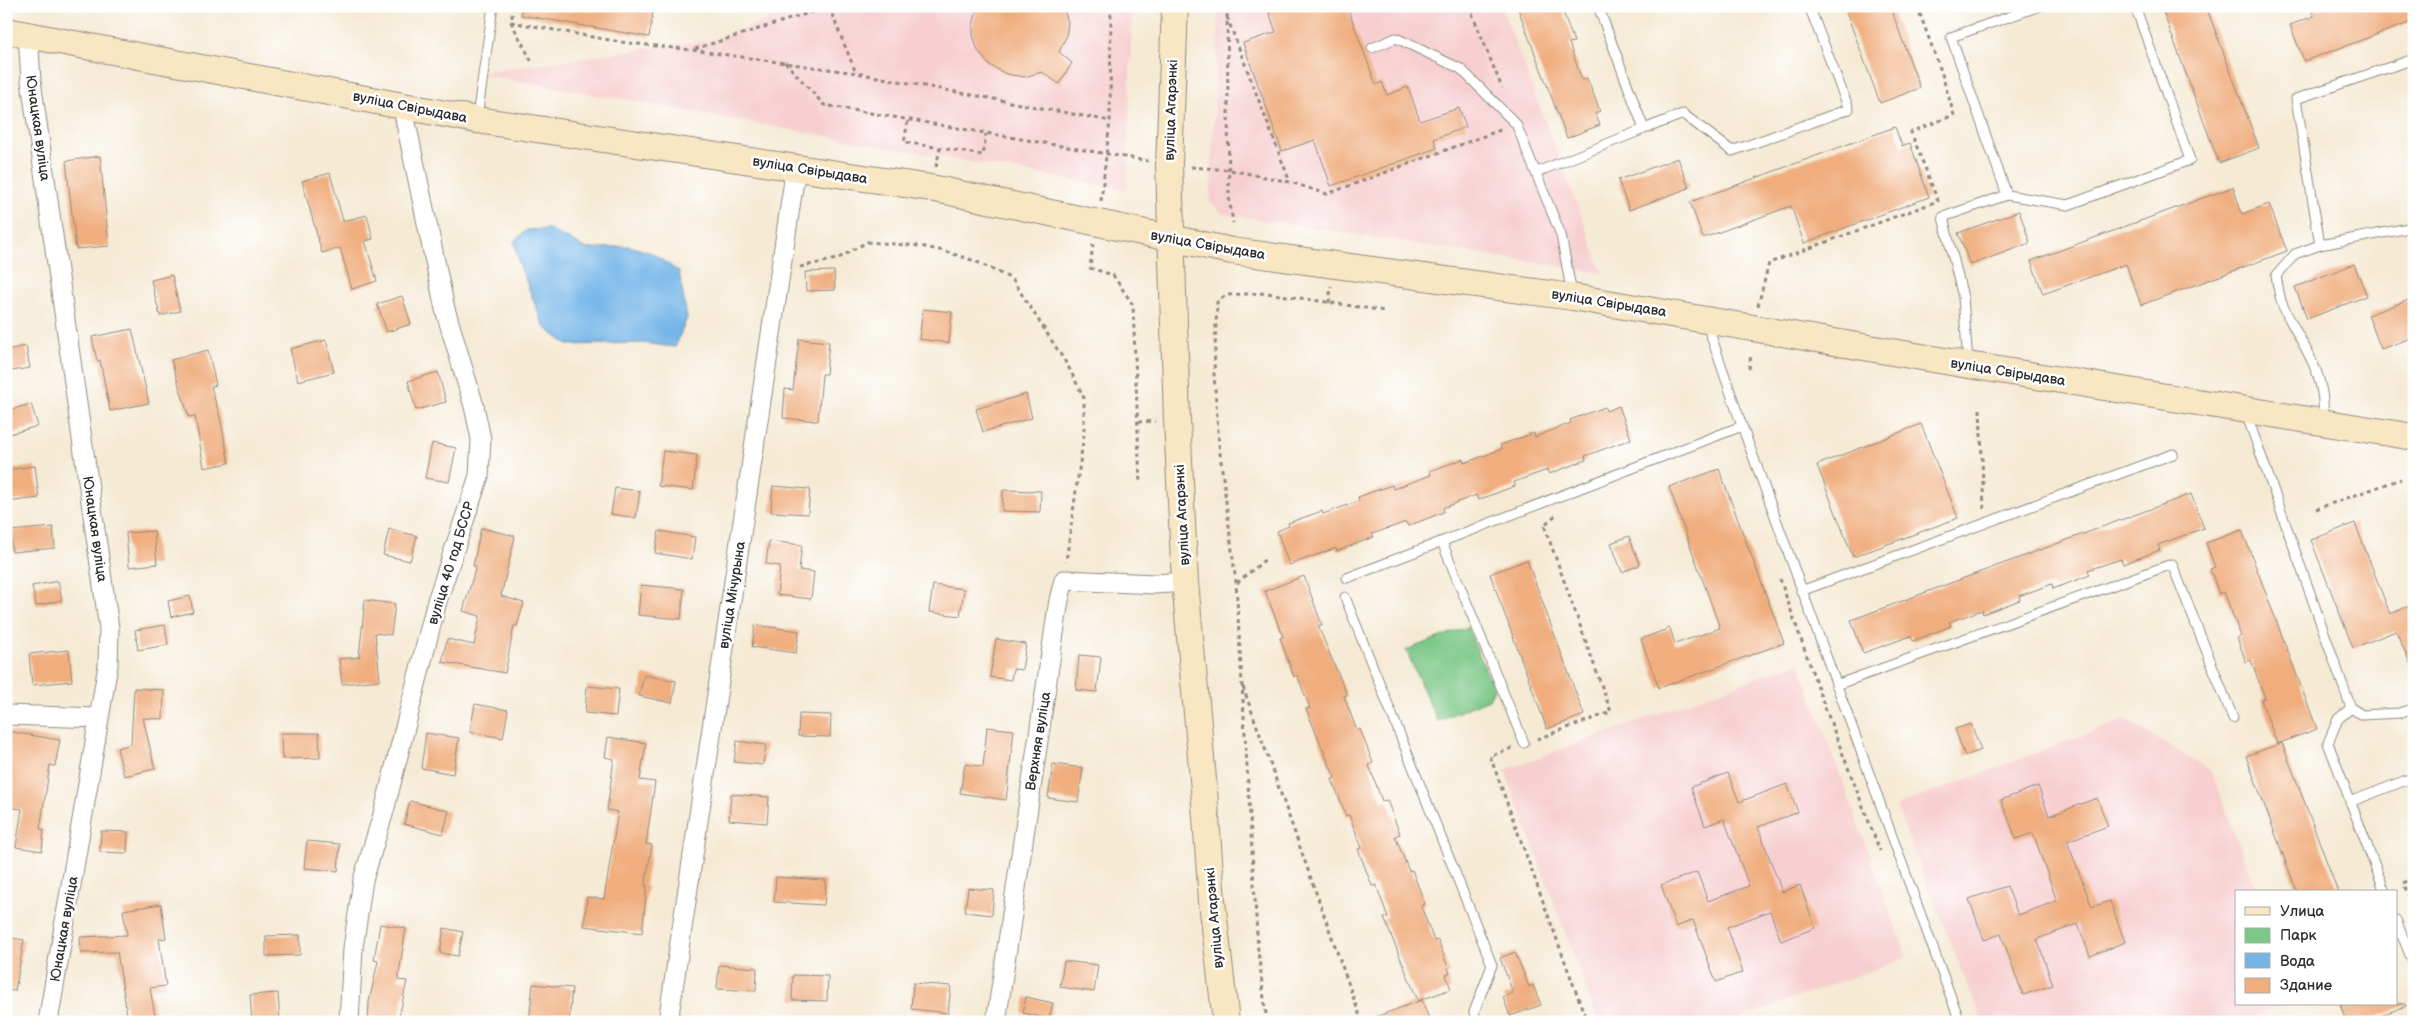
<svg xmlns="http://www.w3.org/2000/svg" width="2420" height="1028" viewBox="0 0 2420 1028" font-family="'Balsamiq Sans',sans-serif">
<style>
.built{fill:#f7cfd0}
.green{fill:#7bc887;stroke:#537a59}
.water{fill:#74b5e8;stroke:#50708a}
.building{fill:#f0ae7f}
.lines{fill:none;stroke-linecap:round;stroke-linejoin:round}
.lane-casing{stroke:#908a80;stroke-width:11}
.street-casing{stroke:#908a80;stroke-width:21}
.secondary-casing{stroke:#908a80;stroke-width:28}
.path{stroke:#908a80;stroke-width:3;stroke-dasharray:4 4;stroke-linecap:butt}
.lane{stroke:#fff;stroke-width:9}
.street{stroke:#fff;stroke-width:19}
.secondary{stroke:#f9e7c3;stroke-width:26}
.labels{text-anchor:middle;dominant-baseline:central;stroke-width:5;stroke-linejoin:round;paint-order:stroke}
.street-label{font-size:14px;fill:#2b2b2b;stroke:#fff}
</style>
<rect width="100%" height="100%" fill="#fff"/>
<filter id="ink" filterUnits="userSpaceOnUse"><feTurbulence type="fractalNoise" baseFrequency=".02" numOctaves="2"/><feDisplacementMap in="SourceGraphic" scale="10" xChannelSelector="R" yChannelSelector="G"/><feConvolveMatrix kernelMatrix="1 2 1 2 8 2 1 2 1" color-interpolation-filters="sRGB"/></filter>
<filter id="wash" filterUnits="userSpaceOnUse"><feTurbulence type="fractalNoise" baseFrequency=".0096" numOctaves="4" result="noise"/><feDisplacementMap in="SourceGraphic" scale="20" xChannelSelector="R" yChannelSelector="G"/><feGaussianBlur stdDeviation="1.12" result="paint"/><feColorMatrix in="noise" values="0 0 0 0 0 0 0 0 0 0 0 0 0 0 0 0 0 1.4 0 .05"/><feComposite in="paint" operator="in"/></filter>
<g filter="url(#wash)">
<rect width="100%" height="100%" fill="#f5ead4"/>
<path class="built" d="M803 6H1132L1127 190 474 73 721 38Z
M1219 6H1501L1603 273 1223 214 1210 201Z
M1799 662 1907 957 1730 1022H1598L1505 770Z
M2126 719 2211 771 2257 892H2236V1004H2289L2242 1022H1982L1896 806Z"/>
<path class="green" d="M1467 627 1494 689 1489 699 1437 721 1406 650Z"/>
<path class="water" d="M549 229 587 249 629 246 652 253 679 272 687 318 675 347 642 343 568 345 544 327 519 263 514 241 527 230Z"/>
<g id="blocks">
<path class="building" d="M522 6H654L649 37 521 15Z
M978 6H1063L1068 23 1066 37 1059 52 1072 63 1059 84 1042 72 1024 77 1006 74 988 64 978 51 973 35V25Z
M1267 6H1347L1376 85 1382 82 1387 95 1408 87 1420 121 1459 108 1466 127 1434 139 1437 148 1331 186 1315 140 1282 151 1243 43 1276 32Z
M1517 6H1561L1574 42 1569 43 1582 80 1587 78 1600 111 1595 113 1600 125 1567 138Z
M1844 6H1890L1920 88 1880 103Z
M2161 6H2206L2259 148 2219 163Z
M2327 6H2414V21L2304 61 2290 25 2314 16 2312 11Z
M1895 127 1902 146 1910 143 1929 197 1804 243 1791 206 1703 238 1690 202Z
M100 156 109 246 76 249 66 161Z
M1678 158 1689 188 1629 210 1618 180Z
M330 173 343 221 367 215 373 239 365 241 377 281 352 289 340 248 322 253 302 181Z
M2233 187 2242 214 2269 204 2287 251 2141 305 2126 264 2043 294 2031 261Z
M2019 211 2030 243 1970 265 1958 233Z
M2354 264 2367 296 2307 319 2295 287Z
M834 271 835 290 806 291 805 272Z
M172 275 180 311 160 316 151 280Z
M402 296 411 324 387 332 377 304Z
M2414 298V337L2381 349 2368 315Z
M923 309 952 312 949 343 919 339Z
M132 329 149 403 110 411 100 360 97 361 92 337Z
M799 339 829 342 826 374H822L818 421 783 418 785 389 793 390Z
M326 340 334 372 298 381 290 349Z
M26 346 30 368 6 372V350Z
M208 350 216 385 211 387 220 417 229 463 204 468 195 416 189 417 171 360Z
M438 372 446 402 416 410 408 381Z
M1026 394 1032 418 983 432 976 409Z
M31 404 38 426 6 435V411Z
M1619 406 1631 439 1585 456 1586 460 1549 474 1547 470 1514 482 1515 486 1478 500 1476 495 1443 508 1444 512 1408 526 1406 522 1372 534 1374 537 1337 551 1336 548 1289 565 1277 531 1289 526 1288 523 1322 511 1323 514 1359 501 1358 497 1392 485 1393 489 1431 475 1430 471 1463 459 1464 463 1502 449 1500 445 1534 433 1535 437 1571 423 1570 420 1605 407 1606 411Z
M1921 424 1958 518 1853 557 1817 465Z
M432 443 456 448 449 482 425 478Z
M663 451 697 455 693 490 658 486Z
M35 466 39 498 6 502V470Z
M1719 469 1784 643 1659 688 1641 639 1670 628 1675 644 1720 628 1669 487Z
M773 486 810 489 808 514 771 512Z
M615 488 640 491 636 518 611 514Z
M1003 490 1041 491 1040 512 1002 511Z
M2191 494 2204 528 2158 545 2160 550 2123 564 2121 559 2088 570 2090 575 2053 589 2052 584 2019 596 2020 600 1983 614 1982 610 1949 622 1951 626 1913 641 1911 636 1863 653 1851 620Z
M2355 523 2390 614 2414 604V672L2396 631 2353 648 2311 540Z
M53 527 55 548 12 552 10 531Z
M481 528 515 536 501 596 524 603 517 626H514L505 673 442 662 447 639 474 645 480 616 463 611 476 566H473Z
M389 529 417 536 410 561 383 555Z
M2242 530 2317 729 2277 744 2261 700 2265 698 2251 660 2246 662 2237 638 2241 636 2224 592 2219 594 2210 569 2215 567 2206 543Z
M154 531 157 564 129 567 126 533Z
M659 531 695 537 692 559 655 553Z
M1629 536 1640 565 1622 572 1611 543Z
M769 541 802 545 799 570 814 572 811 599 777 595 780 566 766 564Z
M1527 560 1584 715 1547 729 1490 574Z
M1304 576 1322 625 1318 626 1347 695 1344 696 1357 731 1360 729 1373 763 1369 765 1382 801 1387 800 1400 834 1395 836 1409 871 1412 870 1425 904 1421 906 1434 941 1438 940 1450 973 1446 975 1451 989 1418 1001 1384 918 1388 917 1376 885 1372 886 1358 849 1362 848 1349 815 1346 816 1332 779 1335 778 1306 709 1310 708 1297 675 1294 677 1280 638 1283 637 1265 591Z
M58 581 62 600 36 606 32 586Z
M641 585 684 589 681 619 638 615Z
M933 585 964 589 960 616 929 612Z
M190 596 193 612 171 617 168 601Z
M365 600 395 604 391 635 375 633 380 680 342 684 339 659 359 657Z
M165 625 168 645 138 650 135 630Z
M755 625 799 631 796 653 752 647Z
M996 639 1026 644 1022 670 1013 669 1011 680 990 677Z
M69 650 72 681 32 685 29 654Z
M1079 655 1101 657 1097 692 1076 690Z
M644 675 676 681 672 703 639 696Z
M587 686 619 689 616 716 585 713Z
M134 688 164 690 163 719 143 718 155 769 124 776 117 748 131 744Z
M475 704 508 710 503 738 470 732Z
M799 714 831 715 830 737 798 736Z
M1971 724 1981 750 1965 756 1955 729Z
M987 727 1014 730 1006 800 960 793 965 764 983 767Z
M6 731 60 740 55 766 50 765 40 829 44 830 42 851 16 847 22 809 6 807 11 759 6 758Z
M281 733H319L320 758 282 759Z
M426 733 459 738 453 774 421 768Z
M608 737 646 743 640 780 655 782 646 844 652 845 645 886H647L642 933 584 926 587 897 604 899 618 812 607 810 614 759 605 757Z
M737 741 766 745 763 765 734 762Z
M2282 743 2300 790 2338 892H2297L2246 756Z
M1053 764 1083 768 1078 802 1048 798Z
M1728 773 1739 802 1787 784 1798 812 1758 827 1782 892 1800 885 1815 928 1781 941 1770 911 1727 927 1743 972 1716 982 1693 920 1676 927 1661 885 1697 872 1708 901 1749 886 1724 819 1705 826 1691 787Z
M2038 786 2049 816 2097 798 2108 826 2067 841 2092 907 2110 901 2125 942 2090 956 2078 924 2037 939 2053 985 2023 995 2001 934 1984 940 1969 899 2007 886 2018 915 2057 901 2033 833 2016 839 2001 800Z
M731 794 769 797 767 823 729 820Z
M410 801 449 811 443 834 404 824Z
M101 831 128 832 127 853 100 852Z
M307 841 340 844 338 871 304 868Z
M776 877 826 880 824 905 774 902Z
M968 888 994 890 992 915 965 912Z
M161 904 166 938 159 939 166 986 150 988 155 1016 128 1020 117 952 81 953 80 937 127 935 123 910Z
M380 924 406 928 398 980 407 981 398 1022H368L369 1002 378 961 374 960Z
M444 928 463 932 458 956 440 953Z
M300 935V955L266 956V936Z
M6 937 24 940 15 991 6 990Z
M1515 952 1529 987 1533 985 1541 1005 1510 1016 1503 997 1513 993 1500 958Z
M1064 961 1098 965 1094 992 1060 987Z
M719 965 757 968 756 991 717 989Z
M793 975 828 976 827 1001 792 1000Z
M913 983 951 986 948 1013 911 1009Z
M533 984 572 988 569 1022H529Z
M278 993 280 1022H252L250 995Z
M1026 997 1053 1003 1049 1019 1023 1013Z
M1422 1000 1430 1022H1368L1367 1020Z
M2340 1004H2405L2406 1006 2364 1022H2346Z"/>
</g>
</g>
<g filter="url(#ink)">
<use href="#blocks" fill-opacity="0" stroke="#908a80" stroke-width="1"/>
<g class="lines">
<defs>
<path id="lane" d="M1598 6 1644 129 1683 114 1732 151 1849 109 1809 6
M1599 10 1609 6
M1372 48 1396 38 1461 69 1516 124 1561 235 1572 294
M477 117 493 6
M1537 172 1644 129
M2007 195 1951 37 2040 6
M2320 245 2296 99 2414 59
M1707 324 1742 426 1960 1022
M1968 363 1963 297 1943 217 2007 195 2068 205 2190 160 2135 6
M2246 413 2351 708 2362 715 2399 713 2414 708
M2323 419C2327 372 2301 345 2283 306 2279 297 2278 285 2276 276L2295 254 2320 245 2414 227
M1442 542 1524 743
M1347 578 1742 426
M1801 591 2173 454
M1345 597 1492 965 1474 1012 1477 1022
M1836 685 2172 564 2233 718
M2351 708 2338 719 2328 743 2385 892
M2350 802 2414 777
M2396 920 2414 965"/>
<path id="street" d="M28 34 31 81 109 628 108 665 48 1022
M6 715 99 718
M349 1022 353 948 363 880 384 811 437 601 479 476 481 439 474 406 445 309 402 104
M668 1022 796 167
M996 1022 1059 600 1064 580 1155 584 1185 582"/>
<path id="secondary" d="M1175 6 1169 165 1177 420 1185 582 1204 790 1212 901 1226 1022
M6 31 477 120 931 188 1232 251 1572 297 1968 365 2414 437"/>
</defs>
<use href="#lane" class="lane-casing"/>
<use href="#street" class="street-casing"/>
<use href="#secondary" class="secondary-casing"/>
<path class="path" d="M514 6 511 22 532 62
M1227 6 1229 197 1233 223
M1469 6 1502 88
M829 7 856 73
M1227 17 1290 182
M511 22 620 42 692 50 856 73 1110 121
M695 49 831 6
M785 62 824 105 1148 161
M908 121 904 142 983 155 986 134
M936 167 940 148
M1191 167 1230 170 1290 182 1327 194 1503 129
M1101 201 1110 121 1111 6
M1093 244 1090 268 1113 275 1133 305 1140 484
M800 267 837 259 867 242 920 246 944 251 975 261 1012 279 1068 366 1084 398V434L1066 562
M1329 303 1331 286
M1758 306 1769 263 1938 201 1911 132 1954 115 1941 71 1917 6
M1749 369 1751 355
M1980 409 1984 509
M1138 422 1155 421
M2316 509 2401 479
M1780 579 1821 697 1880 851
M1237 583 1267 558
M1243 687 1362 1022
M1537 739 1611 712 1544 525 1557 514
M1512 748 1490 756 1587 1022
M2414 878 2403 883 2414 907
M1267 1022 1258 951 1236 583 1219 445 1214 374 1217 302 1226 295 1267 293 1385 311"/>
<use href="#lane" class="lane"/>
<use href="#street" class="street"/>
<use href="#secondary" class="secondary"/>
</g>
</g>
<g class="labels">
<g class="street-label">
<text transform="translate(410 107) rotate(11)">вуліца Свірыдава</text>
<text transform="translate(1171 110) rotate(-88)">вуліца Агарэнкі</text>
<text transform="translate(38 128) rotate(82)">Юнацкая вуліца</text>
<text transform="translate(810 170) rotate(9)">вуліца Свірыдава</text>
<text transform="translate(1208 245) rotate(10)">вуліца Свірыдава</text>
<text transform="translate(1609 303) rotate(9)">вуліца Свірыдава</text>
<text transform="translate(2008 372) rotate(9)">вуліца Свірыдава</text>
<text transform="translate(1182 515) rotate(-93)">вуліца Агарэнкі</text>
<text transform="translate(95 529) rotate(82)">Юнацкая вуліца</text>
<text transform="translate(451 563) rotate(-73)">вуліца 40 год БССР</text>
<text transform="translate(732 595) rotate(-81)">вуліца Мічурына</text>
<text transform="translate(1038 741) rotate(-81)">Верхняя вуліца</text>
<text transform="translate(1214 918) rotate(-95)">вуліца Агарэнкі</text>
<text transform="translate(64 929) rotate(-80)">Юнацкая вуліца</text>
</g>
</g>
<rect width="2420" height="1028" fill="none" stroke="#fff" stroke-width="25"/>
<rect x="2235" y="890" width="162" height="115" fill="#ffffff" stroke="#aaaaaa"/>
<rect x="2245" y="907" width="25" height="8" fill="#f9e7c3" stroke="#aaaaaa"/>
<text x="2280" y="916" font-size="15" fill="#2b2b2b">Улица</text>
<rect x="2245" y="928" width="25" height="15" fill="#7bc887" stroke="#aaaaaa"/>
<text x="2280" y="940" font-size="15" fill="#2b2b2b">Парк</text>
<rect x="2245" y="953" width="25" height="15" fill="#74b5e8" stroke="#aaaaaa"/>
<text x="2280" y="966" font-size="15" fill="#2b2b2b">Вода</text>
<rect x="2245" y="978" width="25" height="15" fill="#f0ae7f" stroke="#aaaaaa"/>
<text x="2280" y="990" font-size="15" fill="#2b2b2b">Здание</text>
</svg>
